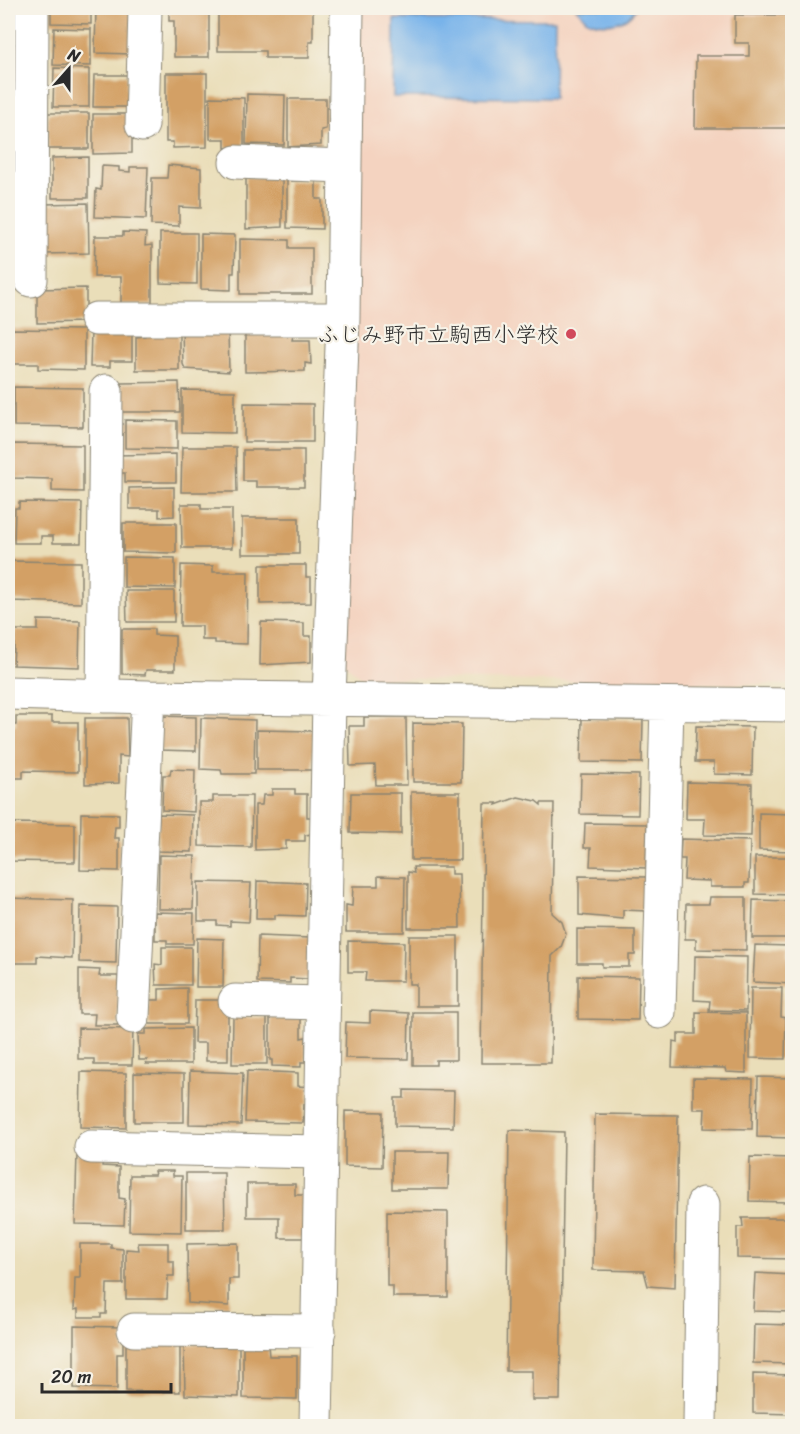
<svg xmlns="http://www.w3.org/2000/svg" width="800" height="1434" viewBox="0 0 800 1434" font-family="Sriracha,'Klee One',sans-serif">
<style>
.built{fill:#f4d3c0}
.water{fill:#78b3ea;stroke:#526f8a;stroke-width:1.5}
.building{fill:#d3a065}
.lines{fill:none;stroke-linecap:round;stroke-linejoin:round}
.minor-casing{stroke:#8a8472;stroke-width:35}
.minor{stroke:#fff;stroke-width:33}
.poi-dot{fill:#d1495b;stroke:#f7f3e8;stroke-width:2}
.labels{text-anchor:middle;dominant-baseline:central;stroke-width:4.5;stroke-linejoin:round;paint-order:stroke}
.poi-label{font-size:22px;fill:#2b2b2b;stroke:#f7f3e8;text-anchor:end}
</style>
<rect width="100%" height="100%" fill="#f7f3e8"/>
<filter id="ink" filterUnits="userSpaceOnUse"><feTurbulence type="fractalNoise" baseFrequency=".0167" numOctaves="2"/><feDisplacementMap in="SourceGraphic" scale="12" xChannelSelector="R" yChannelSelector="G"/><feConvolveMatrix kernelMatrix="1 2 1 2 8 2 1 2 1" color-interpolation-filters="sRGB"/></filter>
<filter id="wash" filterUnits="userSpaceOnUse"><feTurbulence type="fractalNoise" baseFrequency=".008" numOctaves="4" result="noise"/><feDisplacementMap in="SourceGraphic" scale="24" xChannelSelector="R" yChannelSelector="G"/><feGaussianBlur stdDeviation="1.35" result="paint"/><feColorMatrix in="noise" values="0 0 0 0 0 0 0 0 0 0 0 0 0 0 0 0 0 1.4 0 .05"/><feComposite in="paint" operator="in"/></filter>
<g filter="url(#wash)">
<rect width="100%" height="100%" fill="#eadeb9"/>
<path class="built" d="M357 8H792V685L361 678 343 661Z"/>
<path class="water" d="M576 8H636C626 25 604 27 587 20Z
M394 19 555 20 554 98 393 97Z"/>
<g id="blocks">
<path class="building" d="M8 8H22V20L8 19Z
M51 8H91V24L51 23Z
M96 8H134L133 54 95 53Z
M169 8H209V57H174V21H169Z
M218 8H313V42H309V58H265V51H218Z
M735 15H792V128H695L696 56H749V43H735Z
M54 28 91 29V66L53 65Z
M8 39H11V44H21V81H8Z
M54 68 89 69V107H53Z
M166 73H207V147L173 148V142H166Z
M94 75H127V107H93Z
M247 94 285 95 284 145 246 144Z
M210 97 244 98V148H225V139H210Z
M288 99H326V129L321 130V145L288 147Z
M48 113H89V149H48Z
M93 114H126V120H132V153L93 154Z
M88 157V198H52V158Z
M168 165 201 168V208L179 207V226L151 225 152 178H167Z
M102 166 119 167V171L130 172V167H148L146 219 95 217 96 189 101 190Z
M246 177H282V227L246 229Z
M287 181H316V199H322V229L287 228Z
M88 203 89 253 45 254 44 204Z
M123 232 146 233 145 246 152 245V305H121V277H94L95 236H123Z
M160 233H197V284L160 283Z
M201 234 235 235 234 273H231V290L201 289Z
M240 239 289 240V248H312V294H240Z
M86 288V322L37 323V289Z
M12 329 84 330V370L38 369V364H12Z
M145 329H179V370H136V337L145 336Z
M228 330 229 372 185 369 183 364 182 331Z
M91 331H132V361H110V367H90Z
M245 335H293L292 340H310L311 364 305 363V371L245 372Z
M179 382 180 412H122V383Z
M14 387 83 388V427L14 426Z
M182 390 235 391V433L182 432Z
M244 403 313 404V442H244Z
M125 420 177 421V449L125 448Z
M13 444 83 445V492L52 491V479L13 478Z
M182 447H236L237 492H181Z
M243 450H304V487H256V481H243Z
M176 454V482H125V473H114V455Z
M174 487V516L159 517V509H129V488Z
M19 502 82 503 81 543H53V536H41V543H14L15 508H19Z
M181 504H201V509H232V548H182Z
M242 518H299V554H242Z
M123 523H176V553L123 552Z
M124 557 175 558V588L124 587Z
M10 561 81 562V603L10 601Z
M181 565 213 566V572H248L247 644 215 643V640H202V626H180Z
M260 565H306V577H311V603L260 604Z
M126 591H174V622H127Z
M38 620 80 621 79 667 13 665 15 630H38Z
M261 622 304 623V636H311V662L260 665Z
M122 629H154V635L175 636V670H146L145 675 122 674Z
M16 716H52V722H78V772L23 771V778H8V725H16Z
M159 716 196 717V751L159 750Z
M364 717H406L407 785H376L375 765 350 766 349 726H364Z
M85 718H127L128 757 119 756V783L85 784Z
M201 718 255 720 254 774H222L221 770 200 769Z
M582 719 643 720 642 763 581 762Z
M413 723 462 724 461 782H413Z
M696 726 753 727 752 775 714 774V762H695Z
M257 730 314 731 313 770H257Z
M171 769 195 770 194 812 162 810 163 775H170Z
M581 774 639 775 638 815 580 814Z
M687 782 752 784 751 836 704 835 705 819H686Z
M272 789H295V794H307V817H312V834L305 835V841H286V849L255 850V805H262L263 795H272Z
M411 792H460V860H411Z
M351 793H401V834L350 833Z
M213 796H252L251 847 199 846V802H213Z
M518 797 536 801 541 805V803H554L552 913 562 922 566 934 561 947 552 956 551 1063H481L484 803H497L496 805Z
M81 813 119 814V827H115L114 838H119V871L80 870Z
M759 813 792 814V851L759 850Z
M159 814 193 815 192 852 157 851Z
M13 823 75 824V862L8 861V829H13Z
M585 823 647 824 646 868 590 866 591 848H584Z
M681 839 750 841 749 883H745V887H710V881L684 880 685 859H680Z
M159 855 195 856 193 909H158Z
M755 857H792V895L755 894Z
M413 867H451V874H459L460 928H408V872L414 873Z
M378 876 405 877 404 932H346V905L352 906 353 886H378Z
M579 876 646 877 647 911 623 910V919L579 915Z
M257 881 306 883 305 916 275 915V919H256Z
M198 882 251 883 249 922 230 921V926L217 925V921H198Z
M710 897H746V950L696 949V939H685L686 904H709Z
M8 898 73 900 72 958 37 956V963H8Z
M753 900 792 901V938H752Z
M80 906 117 907 116 963 79 962Z
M155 912 194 913 193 944H167V940H155Z
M577 929 635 930V955H629V967H602V963H577Z
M258 936 310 938 308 979 290 978V983L257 982Z
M409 936H458V1006H416V984H409Z
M197 938 224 939 223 987H196Z
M348 941 404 942 403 981H365L366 972H348Z
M755 945 789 946 788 957H792V984L753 982Z
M162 947H191V985H156L155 964 162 965Z
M695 956 747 957 746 1011 709 1010 710 1001 694 1000Z
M79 969 100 970 99 976H118V1025H94L95 1014H79Z
M578 976 639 977 638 1020 578 1019Z
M187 988V1024H149V1000H159V989Z
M751 988H782L781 1017 786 1018 785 1059 750 1058Z
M195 1000H228V1061H206V1043H194Z
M370 1011 409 1013 408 1059 345 1058 346 1022 370 1023Z
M413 1012H456V1060H436V1065H413Z
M696 1012 746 1013V1073L726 1072 725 1068 672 1067 673 1041 678 1042V1034H696Z
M233 1017 267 1018V1064H232Z
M270 1017 301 1018V1038L306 1037V1062H301V1067L272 1066V1060H270Z
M78 1028 133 1029 132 1065H94V1059H78Z
M191 1028V1064H146L147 1060H139L138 1034H146V1029Z
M190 1071 243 1073 241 1125 189 1124Z
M247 1071 298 1073V1086L309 1087 308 1105 304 1104 303 1123 245 1122Z
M81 1072 126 1073V1128L80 1127Z
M134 1073 184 1074V1122H134Z
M758 1077 792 1078V1138L757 1137Z
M693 1078 753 1079 752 1129 704 1128 705 1109H693Z
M404 1090 454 1091 453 1127 395 1126V1098H404Z
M345 1111 383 1112 382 1167 345 1166Z
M595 1114 678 1115 675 1288 648 1286 644 1271 593 1270Z
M509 1130 564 1132 560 1400H532V1371H506Z
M392 1152H449L448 1189H392Z
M77 1153 103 1154 102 1166 119 1167V1198L125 1199 124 1225 75 1224Z
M750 1157 792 1158V1202L749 1201Z
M154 1171H173V1176H182L181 1232 129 1231 130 1175H155Z
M186 1173H224L225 1229H186Z
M247 1184H295V1195H309V1238H279V1217H247Z
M387 1211 448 1212V1297H393V1286H387Z
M742 1218H792V1259L737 1258V1227H743Z
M138 1243H168V1261H174V1276H168L167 1299H126V1249L139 1250Z
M238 1243V1279H229V1306L188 1303 187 1244Z
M80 1244H111V1248L123 1249V1284H107L106 1314H101V1317H78V1309L74 1310 75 1278H80Z
M755 1273 792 1275V1312L753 1311Z
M754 1324 792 1325V1364L753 1363Z
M74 1326 123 1327V1354H117V1389L74 1388Z
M126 1340H180V1392L126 1391Z
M184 1344H239V1397L185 1395Z
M243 1345H268L269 1356H297V1399L243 1398Z
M753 1374 792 1375V1414L753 1413Z"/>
</g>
</g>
<g filter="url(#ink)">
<use href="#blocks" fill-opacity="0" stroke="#8a8472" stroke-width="1.5"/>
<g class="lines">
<defs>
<path id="minor" d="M142 125 145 8
M236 162 345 166
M31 280 32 8
M96 319H343
M8 693 148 697 792 705
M103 696 106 391
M235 1001 323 1003
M659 1012 667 705
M133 1017 148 697
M91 1147 320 1152
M134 1330 319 1331
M316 1426 329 698 343 319 347 8
M700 1426 703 1204"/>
</defs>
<use href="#minor" class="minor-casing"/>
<use href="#minor" class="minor"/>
</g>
</g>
<circle class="poi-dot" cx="571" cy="334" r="6"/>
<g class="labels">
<g class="poi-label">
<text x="559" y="334">ふじみ野市立駒西小学校</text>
</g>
</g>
<rect width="800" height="1434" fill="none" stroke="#f7f3e8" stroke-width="30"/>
<g transform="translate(69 69) rotate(21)" stroke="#f7f3e8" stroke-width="4.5" paint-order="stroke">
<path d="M0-4.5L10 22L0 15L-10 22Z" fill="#2b2b2b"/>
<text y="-9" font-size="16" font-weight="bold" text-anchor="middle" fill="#2b2b2b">N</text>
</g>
<path d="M42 1383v9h129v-9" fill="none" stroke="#2b2b2b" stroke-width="3"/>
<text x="51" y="1383" font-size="18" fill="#2b2b2b" stroke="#f7f3e8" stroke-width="4.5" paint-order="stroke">20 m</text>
</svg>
